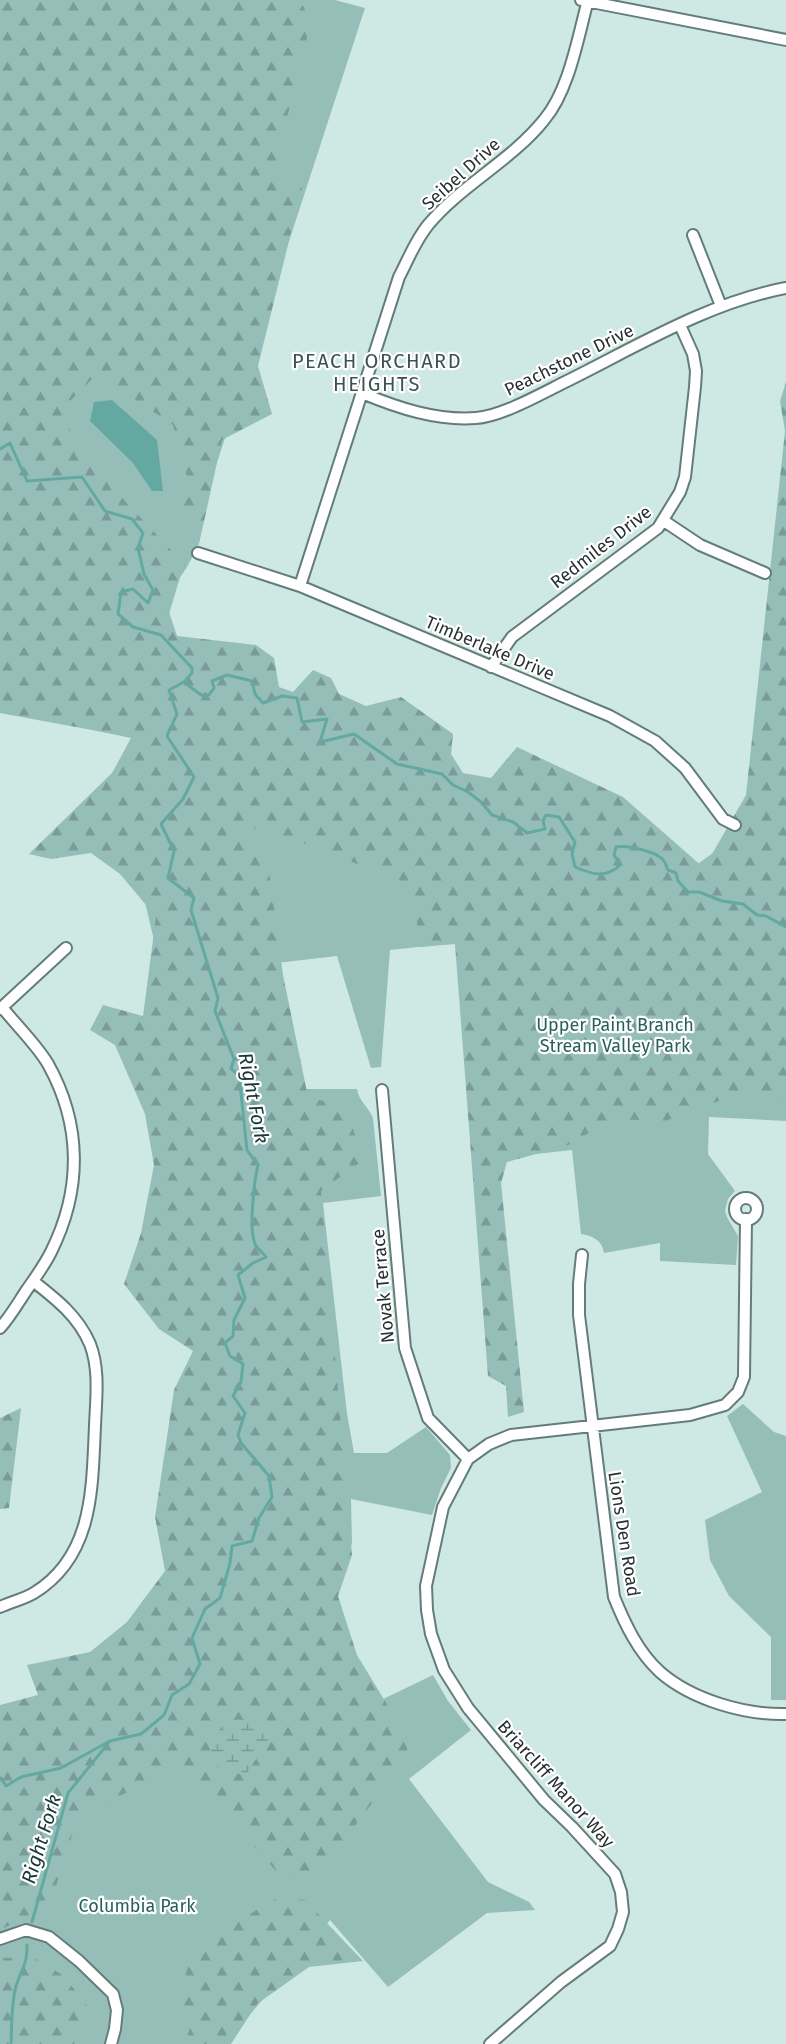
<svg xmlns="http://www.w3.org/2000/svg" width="786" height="2044" viewBox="0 0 786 2044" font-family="'Fira Sans',sans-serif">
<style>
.green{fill:#96beb9}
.forest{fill:url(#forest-firs)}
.wetland{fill:url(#wetland-marsh)}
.water{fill:#64a9a1}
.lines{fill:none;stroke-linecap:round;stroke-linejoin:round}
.stream{stroke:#64a9a1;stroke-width:3}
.street-casing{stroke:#657d7a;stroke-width:14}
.street{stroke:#fff;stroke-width:10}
.labels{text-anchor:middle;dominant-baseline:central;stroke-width:4.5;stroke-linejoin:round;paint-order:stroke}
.street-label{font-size:18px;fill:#273230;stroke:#fff}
.park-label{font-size:18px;fill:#27615b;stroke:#fff}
.neighbourhood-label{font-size:20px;letter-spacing:1.5px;fill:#3d5351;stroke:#fff}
.water-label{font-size:20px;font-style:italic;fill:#173936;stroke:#fff}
</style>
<defs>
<pattern id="forest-firs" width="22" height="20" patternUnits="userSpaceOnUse" patternTransform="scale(1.5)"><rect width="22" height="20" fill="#96beb9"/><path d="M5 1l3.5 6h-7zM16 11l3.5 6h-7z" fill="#7a9b97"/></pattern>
<pattern id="wetland-marsh" width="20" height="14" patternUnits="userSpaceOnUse" patternTransform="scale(1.5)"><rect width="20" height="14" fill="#96beb9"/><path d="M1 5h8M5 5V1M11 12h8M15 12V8" fill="none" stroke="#7a9b97"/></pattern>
</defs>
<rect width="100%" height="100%" fill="#cee8e4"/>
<path class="green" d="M0 0H335L365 8 194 533 199 544 187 567 184 564 132 737 557 826 629 913 713 853 745 822 786 670V1121L709 1117 708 1154 735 1191 728 1199 725 1211 727 1217 738 1236 736 1265 660 1261V1243L604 1253C602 1240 593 1236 581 1234L572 1150 479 1160 455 943 390 950 381 1067 371 1068 337 956 276 963 305 1089H357C359 1102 369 1107 373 1118L381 1196 323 1203 347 1414 354 1453H387L426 1427 450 1455 451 1468 441 1488 432 1515 351 1499 352 1543 335 1592 349 1645 377 1702 433 1675 448 1701 471 1730 409 1779 488 1882 529 1902 535 1910 487 1913 388 1987 330 1920 225 2044H12L0 2030V1795L203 1523 212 1186 119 792 104 788 131 738 0 710Z
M743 1404 774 1432 786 1436V1700H771V1637L729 1596 710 1560 705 1520 762 1492 727 1416Z"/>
<path class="forest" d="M0 0H300L311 21 274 171 302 188 258 366 272 414 222 440 199 544 182 510 188 481 173 425 124 392 99 372 62 409 78 451 187 567 165 600 177 636 256 645 274 658 279 687 293 692 313 670 331 678 339 694 366 706 401 697 453 734 451 754 463 773 491 778 517 747 623 797 704 868 746 795 785 431 780 401 786 382V1098L748 1090 665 1121 613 1119 568 1145 507 1162 501 1183 524 1412 508 1417 506 1386 488 1376 455 944 421 947 410 884 258 826 243 838 268 863 283 975 308 1097 347 1107 362 1161 321 1191 352 1555 338 1596 357 1655 408 1739 406 1758 314 1880 282 1877 180 1767 78 1816 45 1921 24 1918 0 1930V1705L38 1695 27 1665 90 1652 127 1622 165 1571 155 1517 174 1390 193 1351 159 1329 124 1284 141 1233 154 1165 145 1114 115 1045 90 1030 103 1005 143 1016 156 917 120 874 91 853 51 859 29 854 113 772 135 738 0 713Z
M21 1408 9 1508 0 1509V1418Z
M280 1897 305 1900 363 1961 309 1967 257 2004 231 2044H185L195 2011 181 2006 189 1954 264 1905Z
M33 1957 64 1976 91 2011 82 2044H0V1958Z"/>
<path class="wetland" d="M234 1719 264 1722 268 1740 246 1775 225 1772 209 1761 211 1738Z"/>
<path class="water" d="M112 400 157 440 163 491H152L133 463 90 421 94 402Z"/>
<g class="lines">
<path class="stream" d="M0 449 10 443 27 481 82 477 105 511 132 519 143 533 138 548 144 574 153 590 148 603 133 589 121 592 118 614 133 627 161 635 192 668V673L184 682 169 690 177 714 167 736 194 777 183 799 161 824 174 851 168 878 194 898 191 910 218 998 215 1011 234 1059 231 1069 239 1075 247 1150 258 1165C254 1182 248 1232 256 1246 259 1250 263 1253 266 1257L253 1263 238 1275 245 1298 234 1320 233 1336 225 1343 230 1356 243 1364 241 1382 233 1396 245 1413 238 1435 241 1443 269 1476 272 1497 259 1518 252 1541 232 1546 230 1563 220 1598 205 1609 192 1638 200 1664 189 1684 172 1695 164 1715 141 1734 110 1741 68 1793 32 1922
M184 682 201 695H209L214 688 212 681 227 675 252 681 255 694 263 703 282 696 297 698 302 722 327 719 320 742 354 734 397 764 442 774 453 785 468 792 481 802 492 815 513 822 527 833 545 829 543 821 546 815 559 817 575 842 572 854 575 867C591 874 606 879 620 865L614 855 616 847C627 845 657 851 664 861 666 863 666 867 668 870L676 873 678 881 688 892H699L722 901 743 904 757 915 766 916 786 927
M0 1780 1 1778 6 1786 21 1777 61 1768 108 1742
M11 2044C12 2025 11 2005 16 1986 22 1967 27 1966 27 1945"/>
<defs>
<path id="street" d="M581 0 786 40
M693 235 721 306
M362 393C398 408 437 421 476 418 502 416 541 394 565 382 634 348 709 302 786 288
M664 521 700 545 765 573
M198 553 300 586 610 716 655 741 685 768 723 819 735 825
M300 586 399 277C408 260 415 241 428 225 461 185 511 161 544 120 569 91 578 37 588 0
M491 667 512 637 658 528 680 492 685 477 695 387 696 371 693 354 680 325
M0 1009 66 948
M382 1090 405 1348 428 1418 468 1459
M735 1209a11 11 0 1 1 22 0a11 11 0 1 1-22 0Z
M582 1255 579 1284V1315L614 1597C625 1624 638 1652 660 1672 692 1700 745 1715 786 1714
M0 1328C10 1317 18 1303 26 1291 35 1278 44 1266 51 1252 82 1190 82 1125 48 1064 37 1045 16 1025 2 1007
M0 1607C11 1602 24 1599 34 1593 94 1556 92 1488 95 1426 96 1399 100 1370 90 1344 78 1316 56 1299 33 1281
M0 1939 26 1930 49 1937 79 1961 113 1994 117 2010 115 2029 111 2044
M490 2044 561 1982 610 1946 618 1929 623 1912 621 1892 615 1874 572 1827 544 1800 468 1708 444 1670 431 1634 427 1610 426 1586 443 1507 468 1459 489 1444 511 1435 690 1415 725 1405 738 1392 744 1377 746 1219"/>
</defs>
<use href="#street" class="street-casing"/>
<use href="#street" class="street"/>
</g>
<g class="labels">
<g class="street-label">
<text transform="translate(461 174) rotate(-42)">Seibel Drive</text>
<text transform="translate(569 360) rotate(-26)">Peachstone Drive</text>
<text transform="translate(601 547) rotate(-38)">Redmiles Drive</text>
<text transform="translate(490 648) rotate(23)">Timberlake Drive</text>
<text transform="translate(383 1286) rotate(-95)">Novak Terrace</text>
<text transform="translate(624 1534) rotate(81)">Lions Den Road</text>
<text transform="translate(556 1784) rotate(48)">Briarcliff Manor Way</text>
</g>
<g class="park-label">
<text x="615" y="1025">Upper Paint Branch<tspan x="615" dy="21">Stream Valley Park</tspan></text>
<text x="137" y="1906">Columbia Park</text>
</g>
<g class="neighbourhood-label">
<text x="377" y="361">PEACH ORCHARD<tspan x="377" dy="23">HEIGHTS</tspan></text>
</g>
<g class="water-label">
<text transform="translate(254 1098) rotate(79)">Right Fork</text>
<text transform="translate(41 1839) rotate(-73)">Right Fork</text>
</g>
</g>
</svg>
